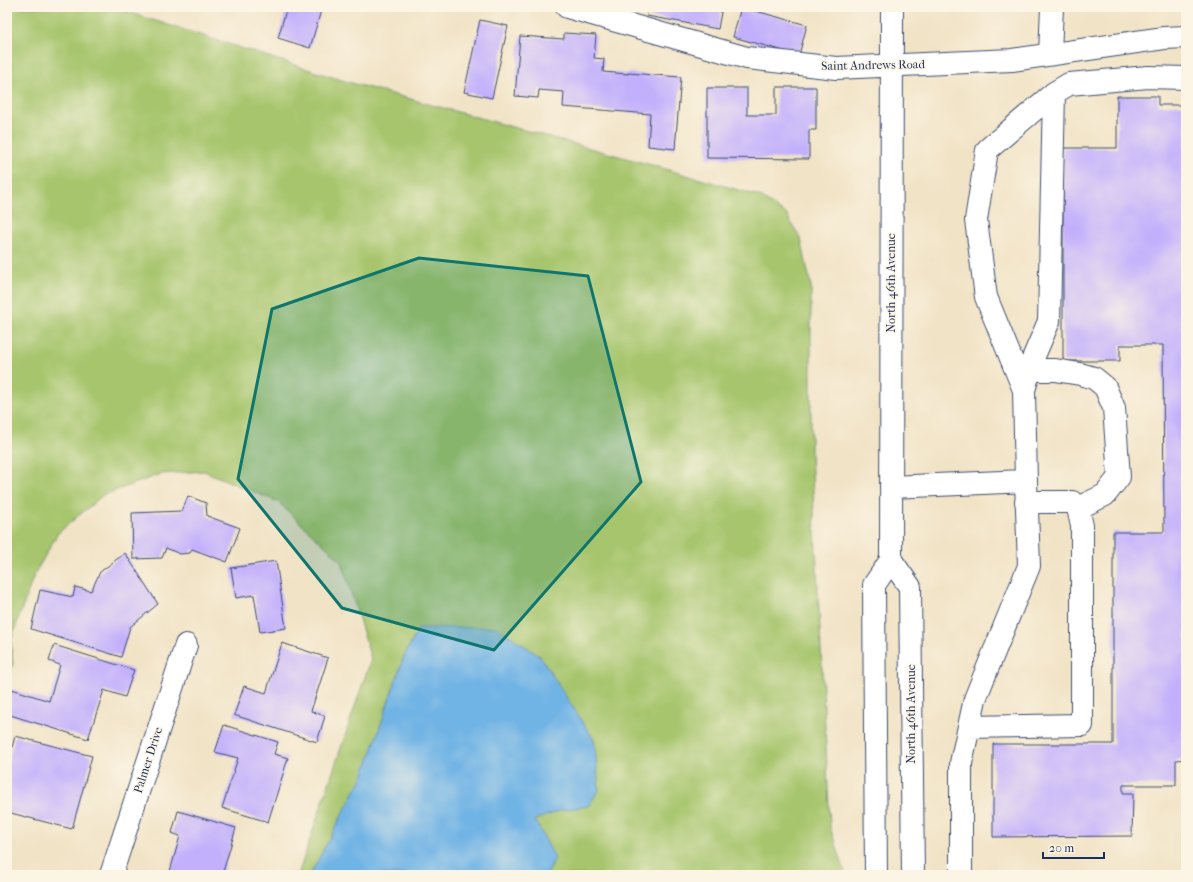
<svg xmlns="http://www.w3.org/2000/svg" width="1193" height="882" viewBox="0 0 1193 882" font-family="'IM FELL French Canon',serif">
<style>
.green{fill:#a6c56c;stroke:#607a65}
.water{fill:#70b3e5;stroke:#4671a2}
.building{fill:#c2b0fc}
.lines{fill:none;stroke-linecap:round;stroke-linejoin:round}
.minor-casing{stroke:#3b4a6e;stroke-width:24}
.minor{stroke:#fff;stroke-width:22}
.marked{fill:#0f766e;fill-opacity:0.2;stroke:#0f766e;stroke-width:3;stroke-linejoin:round}
.labels{text-anchor:middle;dominant-baseline:central;stroke-width:3;stroke-linejoin:round;paint-order:stroke}
.street-label{font-size:12px;fill:#1b2f5e;stroke:#fcf5e5}
</style>
<rect width="100%" height="100%" fill="#fcf5e5"/>
<filter id="ink" filterUnits="userSpaceOnUse"><feTurbulence type="fractalNoise" baseFrequency=".025" numOctaves="2"/><feDisplacementMap in="SourceGraphic" scale="8" xChannelSelector="R" yChannelSelector="G"/><feConvolveMatrix kernelMatrix="1 2 1 2 8 2 1 2 1" color-interpolation-filters="sRGB"/></filter>
<filter id="wash" filterUnits="userSpaceOnUse"><feTurbulence type="fractalNoise" baseFrequency=".012" numOctaves="4" result="noise"/><feDisplacementMap in="SourceGraphic" scale="16" xChannelSelector="R" yChannelSelector="G"/><feGaussianBlur stdDeviation="0.9" result="paint"/><feColorMatrix in="noise" values="0 0 0 0 0 0 0 0 0 0 0 0 0 0 0 0 0 1.4 0 .05"/><feComposite in="paint" operator="in"/></filter>
<g filter="url(#wash)">
<rect width="100%" height="100%" fill="#f1e3c6"/>
<path class="green" d="M7 7H112L348 82 655 166 759 196 786 214 801 239 811 286V453L830 827 846 875H298L371 659 342 562 278 502 204 471 161 474 103 495 58 533 34 575 11 640 13 664 7 685Z"/>
<path class="water" d="M496 627 540 656 594 740 599 790 588 806 562 810 535 820 555 858 547 875H310L364 774 404 656 419 628Z"/>
<g id="blocks">
<path class="building" d="M287 7H322L310 48 278 38Z
M648 7H722L718 29 647 16Z
M741 7 807 25 799 55 733 37Z
M480 20 508 26 492 98 464 92Z
M564 33 596 35 594 58 604 59 603 72 628 74V73L681 77 675 149 648 146 650 114 563 107 564 92 539 90 538 98 515 96 520 36 564 39Z
M776 87H816V130H809V159L707 158V88H747V115H776Z
M1117 96H1158V105H1186V759L1176 760V785H1123V793H1133L1132 836 993 837V744H1113V532H1164L1163 345H1120V361H1063V148H1117Z
M188 496 206 503 207 516 240 528 227 562 192 549 190 553 180 554 166 548 162 558 133 559 132 513 182 511Z
M125 553 158 604 130 627 121 657 31 629 40 590 73 597 75 587 91 591 100 572Z
M276 561 286 628 260 632 254 595 236 598 231 568Z
M282 643 328 658 311 711 325 716 317 742 234 715 244 686 266 693Z
M54 645 134 670 125 697 104 690 88 739 7 714V705L12 689 49 701 60 665 49 661Z
M224 725 278 742 274 754 288 758 268 822 222 808 238 758 215 752Z
M15 736 92 756 72 829 7 812V767Z
M178 811 236 828 222 875H169L180 836 172 833Z"/>
</g>
</g>
<g filter="url(#ink)">
<use href="#blocks" fill-opacity="0" stroke="#3b4a6e" stroke-width="1"/>
<g class="lines">
<defs>
<path id="minor" d="M567 7 747 58 836 68 1012 60 1164 38 1186 37
M1050 54 1052 7
M1030 370H1055L1080 374 1094 378 1105 387 1114 408 1119 477 1105 495 1078 508
M1024 390 986 297 976 220 987 150 1054 93
M891 487 1026 481
M891 560 910 587 913 875
M969 727 1082 725V526L1078 508 1072 502H1026
M111 875 186 645
M876 875 874 585 891 560 892 7
M961 875V763L975 699 1029 566 1026 481 1024 390 1034 356 1049 321 1054 93 1069 84 1148 77 1186 78"/>
</defs>
<use href="#minor" class="minor-casing"/>
<use href="#minor" class="minor"/>
</g>
</g>
<path class="marked" d="M419 258 588 276 641 482 494 650 342 608 238 479 272 309Z"/>
<g class="labels">
<g class="street-label">
<text transform="translate(873 65) rotate(-1)">Saint Andrews Road</text>
<text transform="translate(891 283) rotate(-90)">North 46th Avenue</text>
<text transform="translate(911 714) rotate(-90)">North 46th Avenue</text>
<text transform="translate(148 760) rotate(-72)">Palmer Drive</text>
</g>
</g>
<rect width="1193" height="882" fill="none" stroke="#fcf5e5" stroke-width="24"/>
<path d="M1043 852v6h61v-6" fill="none" stroke="#1b2f5e" stroke-width="2"/>
<text x="1049" y="852" font-size="12" fill="#1b2f5e" stroke="#fcf5e5" stroke-width="3" paint-order="stroke">20 m</text>
</svg>
